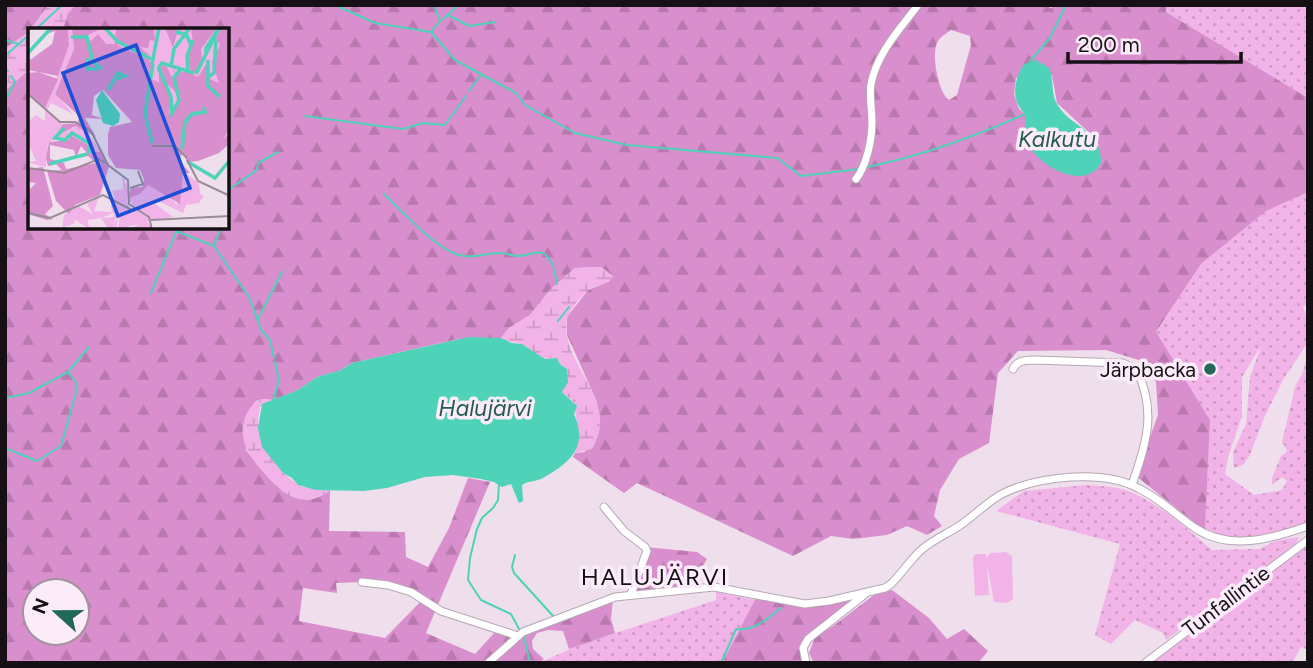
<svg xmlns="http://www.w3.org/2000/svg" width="1313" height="668" viewBox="0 0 1313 668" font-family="Figtree,sans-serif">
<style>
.grass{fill:url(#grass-dots)}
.forest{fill:url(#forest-firs);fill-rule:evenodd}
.wetland{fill:url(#wetland-marsh)}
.pitch{fill:#f2b3e8}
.water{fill:#4ed2b8}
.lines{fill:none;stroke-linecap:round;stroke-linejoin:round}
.stream{stroke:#4ed2b8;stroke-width:2}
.minor-casing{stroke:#b6a7b3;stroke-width:9}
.minor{stroke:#fff;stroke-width:7}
.poi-dot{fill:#24685b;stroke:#fcecf9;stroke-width:2.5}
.labels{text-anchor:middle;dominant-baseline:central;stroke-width:7;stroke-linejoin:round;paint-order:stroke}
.poi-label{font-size:21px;fill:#151014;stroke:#fcecf9;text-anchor:end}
.street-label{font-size:21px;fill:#151014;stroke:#fcecf9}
.water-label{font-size:23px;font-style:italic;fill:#245a4f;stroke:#fcecf9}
.quarter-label{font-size:24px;letter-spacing:2px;fill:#151014;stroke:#fcecf9}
.inset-river{fill:none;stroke:#4ed2b8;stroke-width:3.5}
.inset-road{fill:none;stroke:#988c96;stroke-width:2}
.view{fill:#1d4ed8;fill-opacity:0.15;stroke:#1d4ed8;stroke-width:3.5}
.inset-edge{fill:none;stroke:#151014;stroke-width:3.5}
</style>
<defs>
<pattern id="grass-dots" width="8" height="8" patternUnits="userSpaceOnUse" patternTransform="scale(1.75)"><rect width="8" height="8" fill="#f2b3e8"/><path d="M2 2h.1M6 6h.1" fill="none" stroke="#cf99c6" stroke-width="1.8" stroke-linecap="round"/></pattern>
<pattern id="forest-firs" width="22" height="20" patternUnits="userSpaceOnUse" patternTransform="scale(1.75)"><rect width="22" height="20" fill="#d98ecd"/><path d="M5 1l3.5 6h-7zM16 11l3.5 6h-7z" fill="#b979af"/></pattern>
<pattern id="wetland-marsh" width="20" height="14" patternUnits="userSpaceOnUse" patternTransform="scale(1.75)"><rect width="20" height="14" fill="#f2b3e8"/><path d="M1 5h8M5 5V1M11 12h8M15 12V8" fill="none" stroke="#cf99c6"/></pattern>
</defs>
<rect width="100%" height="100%" fill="#efdfec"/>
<path class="grass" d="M1166 5H1308V98L1166 12Z
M1308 192V303L1303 307 1307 319 1308 342 1283 380 1264 418 1250 455 1243 465 1234 468 1233 452 1246 424 1250 377 1261 346 1242 377V416L1228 457 1225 474 1254 495 1282 490 1287 481 1282 477 1272 485V478L1281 456 1286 453 1287 450 1282 442 1295 387 1303 372 1308 352V521C1296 531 1242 540 1226 538 1219 537 1212 533 1205 531L1210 420 1156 333 1201 264 1266 211Z
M1086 485C1099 486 1113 486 1125 490 1157 501 1186 528 1212 550L1259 549 1275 541 1299 537 1296 544 1166 640 1163 633 1135 620 1111 644 1095 635 1096 631 1120 544 996 511 1024 491Z
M1308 544V650L1301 647 1292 663H1150Z
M716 592 755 600 722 663H539L579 645 716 600Z"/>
<path class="forest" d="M5 5H1047L1050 8 1060 5H1166V12L1308 98V192L1266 211 1201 264 1156 332 1210 420 1205 531 1136 476 1158 415 1156 382 1142 361 1106 350 1018 351 998 373 989 443 959 459 940 490 934 516 942 526 927 535 907 526 887 535 853 539 831 536 793 556 637 483 624 493 573 457 575 453 585 452 597 402 567 335V317L588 290 610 281 601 267 575 268 551 289 530 315 509 328 501 338 459 339 352 363 341 370 317 377 298 390 273 400 263 399 256 401 246 415V450C266 475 295 519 330 490L329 531 405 532 406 557 428 567 449 528 468 478 490 482 426 633 475 654 496 631 512 637 484 663H5ZM30 30H228V228H30ZM951 30 970 36 971 45 957 95 949 100C939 94 930 53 938 41 940 37 947 33 951 30ZM1052 75 1057 103 1095 138 1099 146 1050 165 1033 151 1025 114 1019 109 1014 94 1016 78ZM362 582 411 592 423 599 385 638 299 621 303 588 337 593 336 583ZM35 591H77V633H35Z
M645 547 697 552 707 559 689 589 631 594Z
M892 590 929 618 947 639 964 629 988 651 978 663H814L809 653 815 637 833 626 874 595Z
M868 592 803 648 806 663H722L757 596 805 604Z
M613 599 611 619 615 633 569 649 563 631 548 630 537 633 532 641 533 649 544 659 539 663H491L520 638 544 625Z"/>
<path class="wetland" d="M48 5H77L68 13 63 30H30Z
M30 31V69L5 91V48Z
M601 267 613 276C608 285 598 284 590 289 583 294 568 312 567 320 560 366 622 400 592 449L575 453C581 428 577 425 573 401L562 392 567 382V369L553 358C540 362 534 350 523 345 516 342 508 342 501 338L509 328 530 315 551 289 575 268Z
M263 399 273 400 260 407 258 421 269 455 283 473 301 487 330 490C315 502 299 502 283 492 264 471 234 450 245 418 249 409 253 402 263 399Z"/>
<path class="pitch" d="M1006 552 1012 556 1013 599 1007 603 994 602 987 564 989 595 975 596 973 557 976 554H986L987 558 990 553Z"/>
<path class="water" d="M1036 60 1049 68C1054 79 1051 92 1056 102 1069 128 1102 128 1101 163 1086 191 1042 168 1030 147 1024 136 1026 126 1025 114 1010 100 1014 80 1024 64Z
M469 337 501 338 512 343 522 344 545 359 557 358 560 364 567 369 568 382 562 392 577 406 574 414C589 448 569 463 543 478 536 482 529 480 522 485L523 501 519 503 511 484 502 487 494 482 481 479 453 475 425 477 387 488 364 491 316 490 298 485 292 478 283 473 262 447 258 428 262 404 298 390 317 377 341 370 352 363Z"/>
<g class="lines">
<path class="stream" d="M335 5 375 23 431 32 455 60 516 93 525 105 575 133 627 145 777 158 801 176 859 169
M434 5 439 19
M448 15 469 26 495 22
M35 30 62 5
M432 31C439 20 449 15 458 5
M5 40 18 44
M5 56 30 34
M1030 61 1050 38 1066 5
M5 68 8 71
M469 91 481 75
M5 101 15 82 11 76
M305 116 403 129 423 123 445 125 466 96
M867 167C921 156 974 137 1025 114V112
M228 190 257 170 258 163 278 152
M384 194C402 211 440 254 464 256 477 258 489 252 502 253 507 253 512 256 517 256 535 256 542 243 553 266
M228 212 231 203 228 192
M175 228 176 231 214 246 249 297 261 330 270 340 274 358
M214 245 221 228
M554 269 557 284
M151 293 176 232
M258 319 282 272
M558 321 569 307
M5 398 29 393 68 372 89 347
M273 400 279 381 275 362
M5 448 37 461 61 446 77 389 76 382 68 372
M499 484 498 500 493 508 482 518 477 529 470 558 468 580 481 600 511 614 519 629
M515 555 512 567 514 573 554 617
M524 637 530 663
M721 663 736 629C753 632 769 618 781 608"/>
<defs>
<path id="minor" d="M856 179C867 165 872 139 872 122 872 109 869 96 871 84 877 53 900 29 918 5
M1013 369C1017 360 1027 360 1035 360L1123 363 1137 370C1157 413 1146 443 1132 485
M604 507 624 531 645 547 647 551 631 594
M362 582 388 585 411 592 441 611 518 636
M488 663 523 632 615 597 714 587 805 604 829 601 885 588 891 584C901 574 909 562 919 552 930 541 947 534 959 526 974 516 987 502 1002 494 1037 476 1103 469 1138 488 1159 498 1176 515 1195 528 1229 551 1271 539 1308 526
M806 663 803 648 808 639 864 595
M1145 663 1308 540"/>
</defs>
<use href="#minor" class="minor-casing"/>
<use href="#minor" class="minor"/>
</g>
<circle class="poi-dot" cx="1210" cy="369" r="7"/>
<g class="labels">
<g class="poi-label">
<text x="1196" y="369">Järpbacka</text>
</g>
<g class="street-label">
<text transform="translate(1226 601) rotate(-37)">Tunfallintie</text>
</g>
<g class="water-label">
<text x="1057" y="139">Kalkutu</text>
<text x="485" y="408">Halujärvi</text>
</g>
<g class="quarter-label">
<text x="655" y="576">HALUJÄRVI</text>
</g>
</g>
<g transform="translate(28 28)">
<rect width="201" height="201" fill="#efdfec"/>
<path d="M40 0H44L46 21 27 65 45 86 23 75 19 83 37 98 27 107 29 108 47 98 58 104 74 124 60 123 42 108 41 112 28 111 20 115 18 139 12 138 0 134 8 133 0 115V94L8 87 17 93V80L41 16ZM156 144 171 155 172 166 176 168 171 175 158 177 155 185 128 172 126 175 145 189 119 193 124 201H102L111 196 90 201 92 186 84 185 74 190 85 189 86 186H90L85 197 90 190 88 201 79 199 73 190 60 192 61 201 46 191 47 195 34 200 36 187 49 177 65 186 59 176 71 169 66 183 84 184 82 170H87L84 163 95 161 94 147 101 162 99 172 102 182 109 183 100 170 120 157 137 163 149 177Z" fill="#f2b3e8"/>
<path d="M40 0 41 17 30 48 0 42 2 32 24 16 27 3 16 7 22 1ZM44 0H201V101L195 113 201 104V116L191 125 170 133 159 134 155 124 151 132 162 145H155L152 176 120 157 112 166 100 170 103 160 114 159 116 152 112 142 88 140 80 127V106L82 99 104 94 75 62 66 68 64 87 76 91 57 90 68 109 47 98 27 109 35 96 49 95 52 89 27 66 46 21ZM10 44 30 51 17 80 0 65V45ZM42 107 61 118V123L74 124 81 139 72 167 47 177 41 186 28 173 19 143 34 142 28 136 20 138 18 130 21 114 41 112ZM22 117 46 122 48 130 53 118 59 125 50 130 60 128 68 135 38 141 36 135 22 131ZM15 139 25 178 17 186 25 191 19 192 0 186V163L8 155 0 154V141Z" fill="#d98ecd" fill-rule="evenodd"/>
<path d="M74 0H88L87 16H78L70 6 63 13 56 9ZM126 0H137L145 19 150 3 163 0 165 15 159 26 162 41 168 46 174 32 173 21 188 1 192 3 188 10 192 17 184 34 191 55 179 50V35L170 49 158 43 149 46 143 39 148 47 145 51 138 37 132 39 138 55 153 69 145 87 141 85 143 69 131 44V54L122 51 125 41 121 32 89 17 97 15 123 29 112 19 120 20 122 12 127 13Z" fill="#f2b3e8"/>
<path d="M74 62 92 86 91 94 85 98 75 95 68 72Z" fill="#4ed2b8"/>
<path class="inset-river" d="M77 0 89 13 123 31M147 4 158 6 163 17M43 9H59L65 34 74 41M0 25 23 0M178 26V20L189 3M59 30V41H70M180 32V58L192 69M124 36 131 0M143 38 146 21 161 1M130 39 143 69 144 85 151 72 146 49 153 41M131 39 134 35 166 45M160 43 159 28 165 12M168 46 191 0M180 49 186 45 188 11M80 62 90 45 97 48 90 51M36 100 27 110 37 112 44 105 62 116 61 125M124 115 117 85 125 36M154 121 157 94 164 86 177 84 176 79M160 134 187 150 202 132M21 136 59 126"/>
<path class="inset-road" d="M0 66 32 94H47L63 103 80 137 100 152 101 176 121 189 124 202M124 118H147L159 130M159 132 170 153 202 168M0 140 36 145 71 131 77 135M102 160 115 156 110 143M0 185 22 190 75 167 104 182M123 192 202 188"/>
<path class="view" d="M108 17 162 160 90 188 35 45Z"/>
<rect width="201" height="201" class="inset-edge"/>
</g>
<rect width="1313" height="668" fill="none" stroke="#151014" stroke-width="14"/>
<g transform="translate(56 612) rotate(291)"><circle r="33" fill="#fcecf9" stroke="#a0949d" stroke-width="2"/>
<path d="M0-5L12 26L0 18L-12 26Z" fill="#24685b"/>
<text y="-10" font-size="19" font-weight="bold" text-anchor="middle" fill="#151014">N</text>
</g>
<path d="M1068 52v10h173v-10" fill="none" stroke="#151014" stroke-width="3.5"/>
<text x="1078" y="52" font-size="21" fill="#151014" stroke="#fcecf9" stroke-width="5" paint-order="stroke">200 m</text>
</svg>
